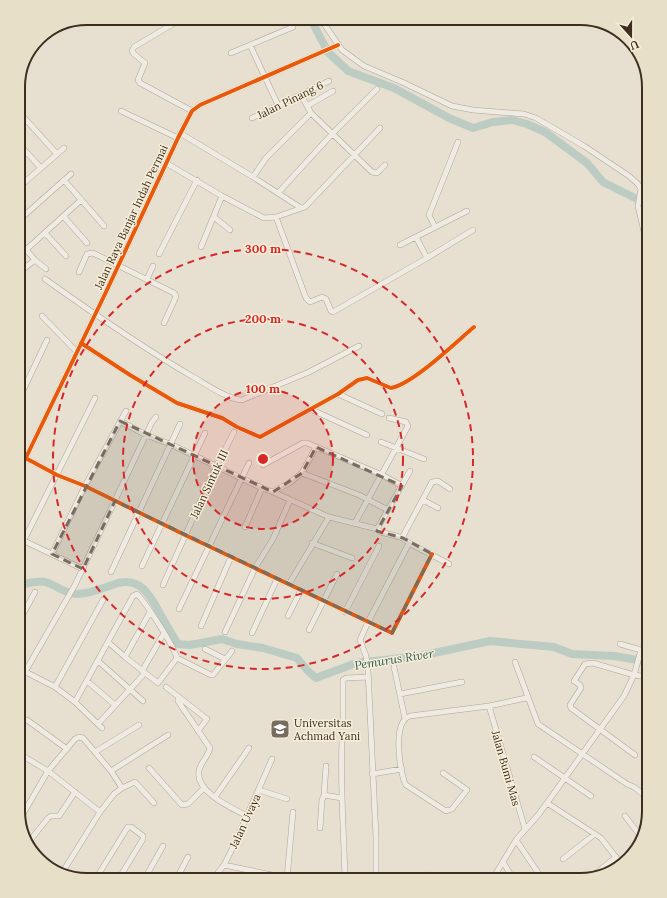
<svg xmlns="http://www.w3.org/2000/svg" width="667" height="898" viewBox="0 0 667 898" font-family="Lora,serif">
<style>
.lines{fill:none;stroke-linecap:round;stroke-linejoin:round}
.river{stroke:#bcccc2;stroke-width:8}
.minor-casing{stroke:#ada599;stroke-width:6}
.minor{stroke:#efebe3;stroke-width:5}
.cycleway-casing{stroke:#f7eed8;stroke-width:6}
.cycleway{stroke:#e8590c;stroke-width:4}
.marked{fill:#786c5e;fill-opacity:0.2;stroke:#786c5e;stroke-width:3;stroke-dasharray:8 5;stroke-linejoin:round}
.ring{fill:none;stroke:#d62828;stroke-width:2;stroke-dasharray:7 5}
.labels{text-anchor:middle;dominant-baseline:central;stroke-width:3;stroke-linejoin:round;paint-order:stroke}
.street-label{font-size:11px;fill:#3d2e20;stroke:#f7eed8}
.poi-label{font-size:11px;fill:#3d2e20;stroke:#f7eed8;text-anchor:start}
.water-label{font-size:12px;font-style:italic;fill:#2f5d5a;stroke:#f7eed8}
.rim{fill:none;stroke:#3d2e20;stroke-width:2}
.centre{fill:#d62828;stroke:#f7eed8;stroke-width:2}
.ring-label{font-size:12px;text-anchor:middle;font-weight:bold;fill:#d62828;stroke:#f7eed8;stroke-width:3;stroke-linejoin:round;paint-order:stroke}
</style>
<rect width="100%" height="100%" fill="#e7e0d1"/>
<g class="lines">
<path class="river" d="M310 18 328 52 348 71 394 88 449 118 473 128 493 122 512 120 527 124 545 132 587 163 603 182 645 203 649 212
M18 585C25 584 40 580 45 582 56 585 65 594 77 594 91 594 105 587 118 583 144 577 152 600 162 617 167 626 172 635 178 644L190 645 222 639 237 644 263 648 297 658 308 671 316 678 356 663 420 656 490 641 554 647 572 654 614 656 649 662"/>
<defs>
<path id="minor" d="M183 18 134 47 132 51 134 54 145 63 138 80 140 83 192 111
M320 18 342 50 364 66 402 82 452 106 473 110 524 114 536 118 584 146 629 176 638 184 641 189 638 206 649 253
M250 45 278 105
M231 53 293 27
M301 95 311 113 372 172 377 173 385 165
M307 106 333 91
M18 111 57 154
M121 111 178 138
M252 118 329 81
M180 133 253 177 301 208
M18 143 41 168
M18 155 24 149
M166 163 222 196 201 247
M253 177 266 158 311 113
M64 180 104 226
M18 188 64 148
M278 193 333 133 377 89
M222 196 264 218 276 217 305 207 380 128
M64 217 87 243
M214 217 230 230
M276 217 306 298 310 302 322 297 326 299 331 311 333 312 427 258 473 230
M18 221 71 174
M435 227 429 215 458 142
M45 233 66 256
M416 237 427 258
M18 240 35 260 46 269
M400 245 467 211
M159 254 197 180
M18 257 81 200
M79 272 87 254 93 253 174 293 176 296 175 299 164 323
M18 273 35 260
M45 279C94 314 143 348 195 378 207 385 229 400 242 400L309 372 359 346
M147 279 153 266
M42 316 77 352
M81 343 130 375 177 403 222 418 237 427 260 437 338 394 358 380 367 378 391 388C413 384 456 342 474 327
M338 394 382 414
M18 401 47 340
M310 409 367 435
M120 421 146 435 170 444 262 488 273 492 329 517 377 529 381 532 403 538
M381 442 424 459
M18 454 57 475 85 486 185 535 392 633 432 554
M263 465 303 443H307L382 475 402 486
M302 473 359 495 388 510
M18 474 106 292 178 138 192 111 200 105 338 45
M273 492 289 483 302 473 316 447
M423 500 438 508
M355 523 408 426 406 422 389 418
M245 527 262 488
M377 529 410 471
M18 538 83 569
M312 543 352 558
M18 552 95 398
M52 554 85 486 126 411
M449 564 409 543 404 539 403 536 432 482 438 481 450 489
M142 566 205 433
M111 572 180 424
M289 584 329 517
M163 585 216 467 234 432
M179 609 249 463
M345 612 379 546
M288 616 301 590
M18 623 35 592
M201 626 231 557
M309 630 337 574
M225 632 255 568 273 539 290 500
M252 633 277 579
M620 644 641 650
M205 649 225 659
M125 657 150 612
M177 658 211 675H213L232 651
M98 661 143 701
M515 662 538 724 627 784 634 787 649 799
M394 667 405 719
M18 668 55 687 75 702 102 728
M142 671 164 633
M87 681 115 705
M18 684 75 585 152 422 156 417
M55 687 103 600
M166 687 207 719 198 731
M400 694 462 682
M178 697V701L210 748C208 757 200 763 199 771 195 792 232 808 247 816
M75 702 133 596 137 594C147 604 173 645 177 658L158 683 125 657 108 642
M489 706 525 829
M98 724 145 673
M343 725V680L346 678 368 677
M18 728 22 721 27 720 67 749
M342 741C340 787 344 834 345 880
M95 752 139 725
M18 753 48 771 100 812
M635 755 571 708 570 705 581 688 580 685 574 681 585 664 593 663 634 675 641 650 649 653
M534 757 591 796
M326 766 324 795 342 798
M149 768 182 805 188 804 204 788
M443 773 467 790 452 809 446 811 406 785 404 781C400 767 392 722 410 716L489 706 526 698 528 699
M372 774 402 769
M122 788 135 782 154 803
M259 790 287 799
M215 797 249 748
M547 803 601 838 622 865
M293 812 287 878 315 880
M625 816 642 838
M20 819 48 771 75 739 79 737 83 738 111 771 168 735
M320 828 322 800 324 795
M516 840 543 880
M28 843 48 818 51 816H59L75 792
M563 859 595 834
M503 862 514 880
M224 865 287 878V880
M62 873 100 812 114 794 122 788 111 771
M430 875 437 880
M594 875 616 857
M95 880 126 830 128 827H131L143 836V839L118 880
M144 880 163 846
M176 880 188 857
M212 880 224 865 236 841 272 759
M255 880 256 872
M376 880V837L368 670 366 656 360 640 368 622 409 543
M492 880 516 840 539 814 624 696 634 675 649 677"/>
</defs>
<use href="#minor" class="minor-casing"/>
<use href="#minor" class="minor"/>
<defs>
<path id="cycleway" d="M81 343 130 375 177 403 222 418 237 427 260 437 338 394 358 380 367 378 391 388C413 384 456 342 474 327
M18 454 57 475 85 486 185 535 392 633 432 554
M18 474 106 292 178 138 192 111 200 105 338 45"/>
</defs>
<use href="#cycleway" class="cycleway-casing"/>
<use href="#cycleway" class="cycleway"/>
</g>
<path class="marked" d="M120 421 273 492 302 473 316 447 402 486 377 531 403 538 432 554 392 633 115 501 83 569 52 554Z"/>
<circle cx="263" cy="459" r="70" fill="#d62828" fill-opacity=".12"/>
<g class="ring">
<circle cx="263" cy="459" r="70"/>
<circle cx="263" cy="459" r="140"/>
<circle cx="263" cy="459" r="210"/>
</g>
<defs>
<symbol id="university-square" viewBox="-11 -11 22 22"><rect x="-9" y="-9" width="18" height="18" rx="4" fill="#786c5e" stroke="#f7eed8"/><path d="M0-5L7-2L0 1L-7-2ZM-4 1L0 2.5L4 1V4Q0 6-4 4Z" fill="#fff"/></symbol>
</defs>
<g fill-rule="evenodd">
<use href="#university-square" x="269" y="718" width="22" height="22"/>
</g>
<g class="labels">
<g class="street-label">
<text transform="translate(290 100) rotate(-26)">Jalan Pinang 6</text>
<text transform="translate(131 217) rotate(-65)">Jalan Raya Banjar Indah Permai</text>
<text transform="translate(209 484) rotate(-65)">Jalan Sintuk III</text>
<text transform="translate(506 768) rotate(74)">Jalan Bumi Mas</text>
<text transform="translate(245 821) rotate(-65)">Jalan Uvaya</text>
</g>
<g class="poi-label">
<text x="294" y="723">Universitas<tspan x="294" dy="13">Achmad Yani</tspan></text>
</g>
<g class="water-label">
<text transform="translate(394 659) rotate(-9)">Pemurus River</text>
</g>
</g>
<path d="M0 0H667V898H0ZM87 25H580A62 62 0 0 1 642 87V811A62 62 0 0 1 580 873H87A62 62 0 0 1 25 811V87A62 62 0 0 1 87 25Z" fill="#e8dfc9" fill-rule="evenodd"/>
<path class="rim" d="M87 25H580A62 62 0 0 1 642 87V811A62 62 0 0 1 580 873H87A62 62 0 0 1 25 811V87A62 62 0 0 1 87 25Z"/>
<circle cx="263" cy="459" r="6" class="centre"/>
<g class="ring-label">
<text x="263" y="253">300 m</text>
<text x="263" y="323">200 m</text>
<text x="263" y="393">100 m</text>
</g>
<g transform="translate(631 36) rotate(159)" stroke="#f7eed8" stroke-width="3" paint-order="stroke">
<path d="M0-3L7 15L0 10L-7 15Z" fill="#3d2e20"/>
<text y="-6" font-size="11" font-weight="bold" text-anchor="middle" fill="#3d2e20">U</text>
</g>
</svg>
